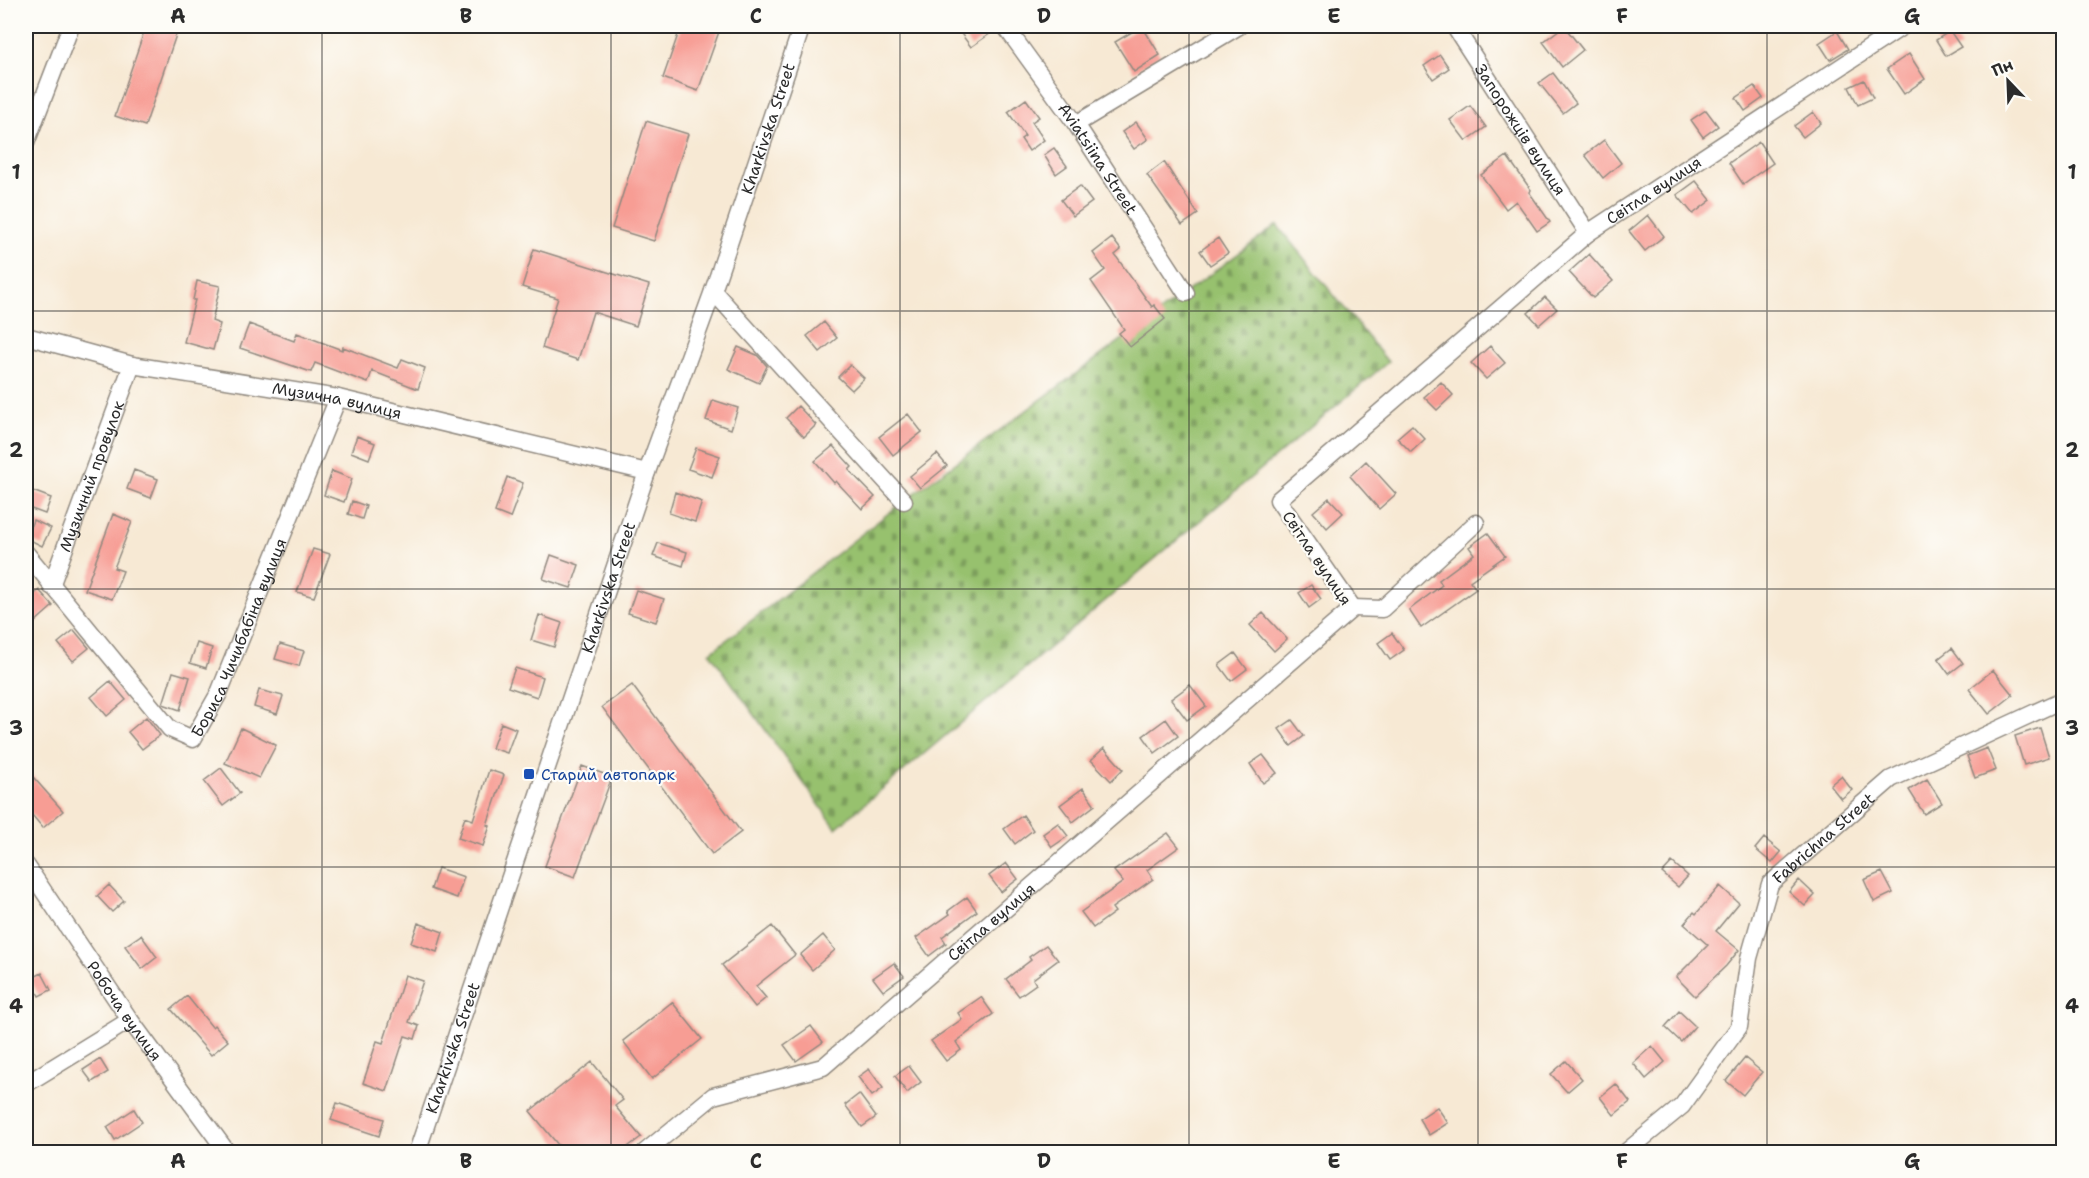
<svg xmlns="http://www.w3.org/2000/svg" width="2089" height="1178" viewBox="0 0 2089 1178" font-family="'Shantell Sans',sans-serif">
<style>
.cemetery{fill:url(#cemetery-stones);stroke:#61764c;stroke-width:1.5}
.building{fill:#f79d94}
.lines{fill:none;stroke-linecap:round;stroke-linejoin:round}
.minor-casing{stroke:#918a80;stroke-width:19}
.minor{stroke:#fff;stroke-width:16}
.grid{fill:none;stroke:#2b2b2b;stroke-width:1.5;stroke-opacity:0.55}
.transit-dot{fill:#1a4fb4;stroke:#fdfcf7;stroke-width:2}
.labels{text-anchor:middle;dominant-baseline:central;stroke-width:4.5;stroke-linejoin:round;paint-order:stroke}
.street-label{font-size:16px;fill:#2b2b2b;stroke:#fdfcf7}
.transit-label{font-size:16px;fill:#164399;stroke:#fdfcf7;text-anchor:start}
.neatline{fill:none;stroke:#2b2b2b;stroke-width:2}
.grid-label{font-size:20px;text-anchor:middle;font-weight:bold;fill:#2b2b2b}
</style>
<defs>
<pattern id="cemetery-stones" width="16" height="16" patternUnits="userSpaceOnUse" patternTransform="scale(1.5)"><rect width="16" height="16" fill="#97c16e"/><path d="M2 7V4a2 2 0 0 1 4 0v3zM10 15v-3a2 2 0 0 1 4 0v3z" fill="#7b9d5b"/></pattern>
</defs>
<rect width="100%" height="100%" fill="#fdfcf7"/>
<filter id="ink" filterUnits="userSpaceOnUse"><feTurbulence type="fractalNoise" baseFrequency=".0167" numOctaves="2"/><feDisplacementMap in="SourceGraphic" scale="12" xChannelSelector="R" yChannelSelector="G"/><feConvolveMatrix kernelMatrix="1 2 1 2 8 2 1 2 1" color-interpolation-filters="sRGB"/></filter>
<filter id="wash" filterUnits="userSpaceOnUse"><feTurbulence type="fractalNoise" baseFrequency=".008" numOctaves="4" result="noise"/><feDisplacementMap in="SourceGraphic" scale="24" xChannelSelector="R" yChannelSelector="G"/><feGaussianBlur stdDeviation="1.35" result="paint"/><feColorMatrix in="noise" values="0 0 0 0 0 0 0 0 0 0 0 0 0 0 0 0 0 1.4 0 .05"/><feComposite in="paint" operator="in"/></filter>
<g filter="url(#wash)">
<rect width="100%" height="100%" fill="#f7e9d4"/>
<path class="cemetery" d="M1277 225 1388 362 836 828 710 653 904 501Z"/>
<g id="blocks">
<path class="building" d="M146 26H179L145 126 115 116Z
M681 26H721L698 91 663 78Z
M967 26H995V30L971 47 959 31Z
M1142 26 1160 55 1134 72 1115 42Z
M1564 26 1583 50 1562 67 1543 42Z
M1837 31 1848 49 1830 60 1819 43Z
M1950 31 1961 47 1946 56 1936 40Z
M1909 54 1925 79 1904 94 1887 69Z
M1440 55 1449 68 1433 79 1424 66Z
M1553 73 1576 103 1563 113 1539 83Z
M1864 80 1873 98 1858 105 1849 87Z
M1754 86 1763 98 1745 111 1736 98Z
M1026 99 1039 117 1032 122 1044 140 1029 151 1021 139 1025 136 1008 112Z
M1470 106 1486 127 1466 141 1450 120Z
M1706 110 1718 126 1703 137 1691 120Z
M1813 112 1821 123 1803 137 1794 126Z
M646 121 688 134 654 241 612 228Z
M1136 122 1148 139 1134 149 1122 132Z
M1604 140 1621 163 1603 178 1585 155Z
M1759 142 1773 163 1743 184 1729 163Z
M1054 148 1067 166 1056 174 1044 155Z
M1507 156 1531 190 1529 192 1550 222 1537 231 1516 201 1506 209 1481 175Z
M1164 162 1198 214 1182 225 1147 175Z
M1696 181 1711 200 1693 214 1677 195Z
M1080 186 1092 202 1073 216 1061 200Z
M1648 215 1664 236 1645 251 1629 231Z
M1112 238 1121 250 1115 255 1152 307 1154 305 1165 319 1130 347 1119 333 1124 329 1091 281 1105 270 1093 253Z
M1218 238 1228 253 1210 265 1200 251Z
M534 249 649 285 636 326 593 312 578 360 542 348 558 298 522 287Z
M1589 254 1613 281 1593 298 1569 272Z
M197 281 220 286 212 321 220 324 213 350 184 342 195 300H193Z
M1545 297 1557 309 1539 325 1528 313Z
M824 322 837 338 820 352 807 336Z
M249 324 294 341 297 333 342 350 343 347 398 368 402 359 425 368 418 389 372 371 368 383 315 363 311 372 240 348Z
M1490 346 1505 363 1486 379 1471 363Z
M738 347 757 355 767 366 759 383 728 369Z
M850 365 864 378 852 390 838 377Z
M1441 382 1453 395 1437 410 1424 397Z
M713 400 738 408 731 429 706 420Z
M798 406 816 425 804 437 786 418Z
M908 414 922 432 893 455 879 437Z
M1412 425 1425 439 1411 452 1397 438Z
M357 436 375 443 369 459 351 452Z
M833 446 852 467 849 470 875 497 862 509 836 481 834 483 815 461Z
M696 448 720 456 712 477 688 469Z
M937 454 947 466 920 488 910 476Z
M1366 461 1396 494 1379 509 1350 476Z
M134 470 158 479 151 498 127 489Z
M332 471 352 479 344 502 324 495Z
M507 477 523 483 510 518 495 512Z
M30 490 51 498 45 514 26 507Z
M675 492 702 502 695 522 669 513Z
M1329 498 1343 513 1327 528 1313 512Z
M352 501 366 506 362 519 348 514Z
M113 514 132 522 114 568 123 571 112 599 85 590Z
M33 520 51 528 42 546 26 538Z
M1488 533 1505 556 1470 581 1476 589 1421 628 1409 610 1442 585 1439 580 1474 554 1469 547Z
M658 543 687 552 683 566 653 556Z
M313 549 330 554 314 597 297 592Z
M551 555 579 565 571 588 543 579Z
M1311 585 1321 599 1309 608 1299 593Z
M39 590 53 606 26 630V602Z
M636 590 664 599 656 622 628 613Z
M1263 613 1287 639 1274 651 1250 625Z
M539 615 562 623 554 647 531 640Z
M74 630 89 648 73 661 58 643Z
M1392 633 1404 650 1390 660 1378 643Z
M197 643 212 648 206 668 190 663Z
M280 644 304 651 299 666 275 659Z
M1952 648 1963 663 1949 674 1938 659Z
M1235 653 1247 669 1231 681 1219 665Z
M515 668 543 677 537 697 508 687Z
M1993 670 2013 695 1989 714 1969 689Z
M173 672 190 677 180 710 163 704Z
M110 681 126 700 107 716 91 697Z
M632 685 741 832 712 854 602 707Z
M1190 685 1206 706 1187 720 1171 699Z
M259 690 283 696 277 714 254 707Z
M146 717 160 735 142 749 128 732Z
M1166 719 1178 736 1155 753 1143 736Z
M1292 720 1304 736 1291 746 1279 729Z
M501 723 516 729 507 753 492 748Z
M241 728 276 745 259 778 225 763Z
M2040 728 2049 757 2024 765 2015 736Z
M1104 748 1123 769 1111 781 1091 760Z
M1987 748 1996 770 1975 778 1967 756Z
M1263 755 1277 773 1263 783 1250 764Z
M582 766 612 777 575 877 545 866Z
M221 768 240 793 223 806 204 781Z
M26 769 63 811 43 828 26 808Z
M489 770 504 775 487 825 490 826 483 846 458 838 465 817 473 820Z
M1841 776 1852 790 1841 799 1830 785Z
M1927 779 1942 803 1924 814 1909 790Z
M1083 788 1095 805 1073 822 1060 805Z
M1023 815 1033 830 1015 844 1004 829Z
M1058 823 1068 836 1052 847 1043 834Z
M1168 833 1179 847 1147 870 1153 879 1112 908 1115 912 1093 928 1081 912 1123 882 1114 871Z
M1764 838 1781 852 1772 863 1755 849Z
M1672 862 1688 876 1678 887 1662 873Z
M1006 863 1018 879 1001 892 989 876Z
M438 868 464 877 457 898 431 889Z
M1882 872 1893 893 1874 902 1864 880Z
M1799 880 1815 895 1805 906 1789 892Z
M109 885 124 901 112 912 97 896Z
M1720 886 1739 903 1716 931 1739 950 1726 966 1695 996 1676 977 1708 945 1684 924 1694 912 1696 914Z
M967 897 977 911 942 937 946 943 929 956 916 938 950 914 948 911Z
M418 923 443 932 437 952 411 943Z
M772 926 795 955 756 986 766 998 755 1007 722 965Z
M141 935 157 957 142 969 125 946Z
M823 935 835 950 812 970 800 955Z
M1046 945 1058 960 1033 979 1036 984 1019 996 1006 979 1031 960 1029 957Z
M894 963 904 976 883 991 873 978Z
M42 973 51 990 39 996 30 979Z
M405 975 423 981 409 1022 419 1026 415 1039 405 1036 387 1091 363 1083 377 1041 383 1043Z
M187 996 212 1027 214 1025 228 1041 211 1055 171 1009Z
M981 997 993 1014 956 1042 961 1050 946 1061 931 1041 962 1019 958 1013Z
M672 1002 702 1039 652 1079 623 1041Z
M1679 1011 1695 1026 1681 1042 1665 1027Z
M811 1026 823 1042 796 1061 784 1045Z
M1652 1046 1665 1062 1646 1079 1633 1063Z
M1745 1058 1762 1072 1743 1095 1726 1081Z
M100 1059 108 1072 92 1082 83 1070Z
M1566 1061 1582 1079 1567 1092 1551 1074Z
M592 1062 623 1100 615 1106 641 1137 621 1152H564L530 1111Z
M909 1066 921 1082 907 1093 895 1076Z
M869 1069 883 1088 872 1096 858 1077Z
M1616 1084 1630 1102 1614 1115 1600 1097Z
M859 1094 876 1117 862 1127 845 1105Z
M337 1103 384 1119 379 1136 331 1120Z
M1437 1107 1448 1123 1429 1135 1419 1119Z
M134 1109 142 1122 115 1140 107 1127Z"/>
</g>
</g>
<g filter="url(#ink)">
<use href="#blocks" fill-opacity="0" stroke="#918a80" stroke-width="1.5"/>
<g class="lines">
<defs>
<g id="minor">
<path id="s1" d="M1005 26 1076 124 1186 293"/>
<path id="s2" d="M1454 26 1588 233"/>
<path d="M1076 124 1239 26"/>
<path d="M26 143 71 26"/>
<path d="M713 291 904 501"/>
<path id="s3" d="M26 336 132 365 338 398 647 472"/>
<path id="s4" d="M26 553 170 729 193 739 219 693 338 398"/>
<path id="s5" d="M51 586 132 365"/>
<path d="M1353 608 1382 609 1476 523"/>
<path id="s6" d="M26 865 130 1020 227 1152"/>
<path d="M26 1084 130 1020"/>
<path id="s7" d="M417 1152 647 472 713 291 802 26"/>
<path id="s8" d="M645 1152 713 1096 823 1067 1353 608 1278 500 1588 233 1903 26"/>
<path id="s9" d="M1626 1152 1682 1106 1739 1027 1749 958 1770 884 1891 779 2064 699"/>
</g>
</defs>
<use href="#minor" class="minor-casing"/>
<use href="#minor" class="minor"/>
</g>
</g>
<path class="grid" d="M322 26V1152M611 26V1152M900 26V1152M1189 26V1152M1478 26V1152M1767 26V1152M26 311H2064M26 589H2064M26 867H2064"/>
<rect class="transit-dot" x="523" y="768" width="12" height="12" rx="3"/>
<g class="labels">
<g class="street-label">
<text stroke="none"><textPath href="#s7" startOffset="1082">Kharkivska Street</textPath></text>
<text stroke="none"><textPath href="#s2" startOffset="123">Запорожців вулиця</textPath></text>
<text stroke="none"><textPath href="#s1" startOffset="162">Aviatsiina Street</textPath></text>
<text stroke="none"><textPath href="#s8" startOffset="1522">Світла вулиця</textPath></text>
<text stroke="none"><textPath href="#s3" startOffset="318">Музична вулиця</textPath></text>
<text stroke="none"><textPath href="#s5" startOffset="117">Музичний провулок</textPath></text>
<text transform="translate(1317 558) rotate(56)">Світла вулиця</text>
<text stroke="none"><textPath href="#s7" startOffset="596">Kharkivska Street</textPath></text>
<text stroke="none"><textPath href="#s4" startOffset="364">Бориса Чичибабіна вулиця</textPath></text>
<text stroke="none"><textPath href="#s9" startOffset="387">Fabrichna Street</textPath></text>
<text stroke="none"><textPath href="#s8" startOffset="424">Світла вулиця</textPath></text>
<text stroke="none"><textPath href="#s6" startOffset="176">Робоча вулиця</textPath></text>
<text stroke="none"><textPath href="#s7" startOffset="110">Kharkivska Street</textPath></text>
</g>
<g class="transit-label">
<text x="541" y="774">Старий автопарк</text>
</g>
</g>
<rect width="2089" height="1178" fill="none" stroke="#fdfcf7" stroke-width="66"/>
<g transform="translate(2008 81) rotate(337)" stroke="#fdfcf7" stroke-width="4.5" paint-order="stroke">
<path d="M0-4.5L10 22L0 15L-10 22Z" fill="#2b2b2b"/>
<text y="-9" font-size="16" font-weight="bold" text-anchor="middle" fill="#2b2b2b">Пн</text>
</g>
<rect x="33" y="33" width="2023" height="1112" class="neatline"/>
<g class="grid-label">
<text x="178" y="23">A</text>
<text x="466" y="23">B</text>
<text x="756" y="23">C</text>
<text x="1044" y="23">D</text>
<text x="1334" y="23">E</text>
<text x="1622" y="23">F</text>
<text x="1912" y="23">G</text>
<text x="16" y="179">1</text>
<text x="2072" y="179">1</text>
<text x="16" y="457">2</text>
<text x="2072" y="457">2</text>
<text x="16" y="735">3</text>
<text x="2072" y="735">3</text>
<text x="16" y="1013">4</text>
<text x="2072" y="1013">4</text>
<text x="178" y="1168">A</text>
<text x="466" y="1168">B</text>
<text x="756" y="1168">C</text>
<text x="1044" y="1168">D</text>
<text x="1334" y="1168">E</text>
<text x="1622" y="1168">F</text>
<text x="1912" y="1168">G</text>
</g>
</svg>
